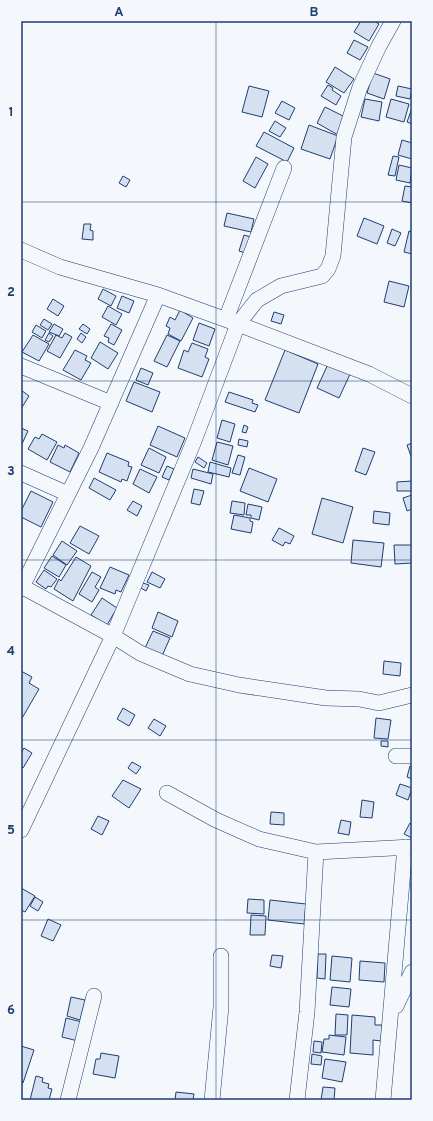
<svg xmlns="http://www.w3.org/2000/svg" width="433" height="1121" viewBox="0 0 433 1121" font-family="Overpass,sans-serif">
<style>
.building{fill:#d5e0f0;stroke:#1d3f73}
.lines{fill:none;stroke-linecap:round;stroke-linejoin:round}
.minor-casing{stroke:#1d3f73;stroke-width:16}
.minor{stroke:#f4f7fb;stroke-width:15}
.grid{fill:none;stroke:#1d3f73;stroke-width:1;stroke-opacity:0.55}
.neatline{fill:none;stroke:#1d3f73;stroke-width:1.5}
.grid-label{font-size:13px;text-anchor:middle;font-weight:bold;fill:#1d3f73}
</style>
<rect width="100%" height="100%" fill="#f4f7fb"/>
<path class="building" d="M361 21H374L379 24 369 41 354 32Z
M354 40 368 47 360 60 347 53Z
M335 67 354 79 344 93 326 82Z
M373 73 390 79 384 99 367 93Z
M328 85 333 88 332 90 341 96 336 105 321 96Z
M249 86 269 91 262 117 242 112Z
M398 86 412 89 410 99 396 96Z
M365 99 382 102 379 121 361 117Z
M391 99 409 104 404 122 386 117Z
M282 101 295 108 289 120 275 113Z
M325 107 347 118 338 135 317 123Z
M412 108V124L407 122Z
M275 121 286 128 280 137 269 131Z
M309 125 338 136 330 159 301 149Z
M264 132 294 148 287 162 256 146Z
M402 140 412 143V159L398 155Z
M393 156 399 157 395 176 388 175Z
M256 157 268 164 255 188 243 181Z
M399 165 412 168 410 183 396 180Z
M123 176 130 180 126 187 119 183Z
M405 186 412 187V203L402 201Z
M227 213 254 219 251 232 224 226Z
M364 218 384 226 377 244 357 236Z
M84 224H91L90 230 93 231V240L82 239Z
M392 229 401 233 395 246 387 243Z
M409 231 412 232V254L404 252Z
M244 235 254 238 248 254 239 251Z
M389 281 409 286 404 307 384 302Z
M103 289 116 296 111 306 98 299Z
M122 296 134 301 129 313 117 308Z
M53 299 64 306 58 316 47 309Z
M108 306 122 314 116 325 102 317Z
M180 310 193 318 181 341 168 334 170 328 166 326 170 317 175 320Z
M274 312 284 315 281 324 271 321Z
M44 319 52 324 48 330 40 325Z
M199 323 215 329 209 346 193 340Z
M54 324 63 329 59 336 49 332Z
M83 324 90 329 87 334 79 329Z
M111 324 122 330 114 345 108 342 109 338 104 336Z
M36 325 46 331 42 338 32 332Z
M49 333 53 336 49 342 45 340Z
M65 333 72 337 60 358 47 351 56 335 62 338Z
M81 333 86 337 82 343 77 339Z
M33 335 49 344 39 361 22 352Z
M167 335 180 341 167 367 154 361Z
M100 342 118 353 108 369 91 358Z
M192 343 208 349 205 357 209 359 202 377 178 368 184 350 188 352Z
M75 350 87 356 85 360 91 363 81 380 63 370Z
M285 350 318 364 299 413 265 400Z
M329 362 351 372 339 398 317 388Z
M141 368 153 373 148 385 136 380Z
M134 382 160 392 152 412 126 401Z
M21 390 29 396 21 409Z
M229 392 253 400 252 403 258 405 255 412 225 402Z
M222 420 235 424 230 442 217 438Z
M244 425 248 427 246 433 242 432Z
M158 426 185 438 177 457 150 445Z
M21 428 28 431 21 446Z
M42 434 57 442 47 460 28 449 35 437 39 439Z
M239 439 248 441 247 447 238 445Z
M217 442 233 446 228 465 212 460Z
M412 443V459L407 445Z
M58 445 64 448 65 445 79 453 70 472 50 462Z
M149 448 166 457 159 473 141 465Z
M363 448 375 452 366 475 355 471Z
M107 453 129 462 128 466 132 467 127 481 122 479 121 482 99 472Z
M238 455 245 457 240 475 232 473Z
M198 457 207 463 204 468 195 462Z
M210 462 231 468 229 477 208 472Z
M167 466 174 469 169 480 162 477Z
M249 468 277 479 268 502 240 491Z
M140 469 157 477 149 493 133 484Z
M193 469 213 474 211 484 191 478Z
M94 478 116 490 110 500 89 488Z
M412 481V491H397V482Z
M194 489 204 491 200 505 191 503Z
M31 491 53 502 41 527 21 517V511Z
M412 495V509L407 511 403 498Z
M322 498 353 507 343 543 312 534Z
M133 501 142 506 137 516 127 510Z
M232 501 245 503 244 515 230 513Z
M248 504 262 507 259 520 251 518V515H246Z
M374 511 390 513 389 525 373 523Z
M234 515 250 518V521L253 522 251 533 231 529Z
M80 526 99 536 89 554 70 543Z
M279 528 294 536 290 544 285 542 283 546 272 540Z
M353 540 384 543 381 567 351 563Z
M62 541 77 551 67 565 53 555Z
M394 545H412V563L395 564Z
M52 556 66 565 59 577 44 568Z
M76 557 91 566 73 601 54 589 59 579 61 581Z
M110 567 129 575 121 592 116 590 115 594 100 588Z
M44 570 57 579 51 587 48 586 46 589 36 582Z
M92 572 101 577 95 587 99 590 92 602 79 594Z
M152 572 165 579 160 588 147 582Z
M143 583 149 585 146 591 141 588Z
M102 598 117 608 107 625 91 615Z
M158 612 178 621 172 637 152 628Z
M153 631 170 638 162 656 145 648Z
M384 661 401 663 400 676 383 674Z
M21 671 32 677 29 683 39 689 21 720Z
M123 708 135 715 129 726 117 719Z
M376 718 391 720 388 739 374 738Z
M154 719 166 726 160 736 148 728Z
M381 741H388V747L381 746Z
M24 748 32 753 23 768 21 766V753Z
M132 762 141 767 136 774 128 768Z
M410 766H412V779L407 777Z
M123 780 141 789 129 808 112 796Z
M400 784 412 788 408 800 396 795Z
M362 800 374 802 372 818 360 817Z
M271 812 284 813V825L270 824Z
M98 816 109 821 102 835 91 829Z
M341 820 351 822 349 835 338 833Z
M410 823 412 824V838L404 834Z
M21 888 35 896 25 912 21 910Z
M35 897 43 902 38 911 30 906Z
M248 899 264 900V914L247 913Z
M270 900 306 904 304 924 268 920Z
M251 915 266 916 265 935H250Z
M48 919 61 925 53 941 41 936Z
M318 954H326L325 979 317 978Z
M272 955 283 956 281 968 270 966Z
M332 956 352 958 350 982 330 980Z
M360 961 385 963 384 982 359 980Z
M332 987 351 989 349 1007 330 1005Z
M71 997 85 1000 80 1020 67 1016Z
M336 1014 348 1015 347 1035H335Z
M352 1015 375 1017V1025H382L381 1041 373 1040V1055L350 1053Z
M66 1018 82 1022 78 1041 62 1037Z
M329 1035 346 1037 344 1055 322 1052 324 1039H329Z
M314 1041 322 1042 321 1053 313 1052Z
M21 1046 34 1050 23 1083H21Z
M101 1053 119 1056 115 1078 93 1074 96 1059H100Z
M312 1054 322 1056 321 1065 311 1064Z
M325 1059 346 1062 342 1082 322 1078Z
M36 1076 43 1078 42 1082 49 1084 48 1088 52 1089 49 1100H30Z
M323 1087 335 1088 334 1100H321Z
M176 1092 194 1094 193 1100H175Z"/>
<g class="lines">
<defs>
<path id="minor" d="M21 250 60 267 158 295 238 324 369 374 412 396
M226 319 284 168
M21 366 111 403
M21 473 68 494
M21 586 113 636 140 653 190 674 239 685 326 698 359 699 379 703 412 695
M21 589 91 448 158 295
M396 756H412
M167 793 216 820 259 839 316 852 412 847
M21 830 113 636 194 441 238 324 257 300 281 286 322 276 328 269 333 256 344 137 360 87 379 46 393 21
M396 1006 412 972
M68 1100 94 996
M212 1100 221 1007V956
M297 1100 307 1012 316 852
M383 1100 405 847"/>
</defs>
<use href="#minor" class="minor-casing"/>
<use href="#minor" class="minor"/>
</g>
<path class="grid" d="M216 21V1100M21 202H412M21 381H412M21 560H412M21 740H412M21 920H412"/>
<rect width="433" height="1121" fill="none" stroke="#f4f7fb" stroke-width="44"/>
<rect x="22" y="22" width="389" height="1077" class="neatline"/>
<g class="grid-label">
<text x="119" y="16">A</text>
<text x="314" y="16">B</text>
<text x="11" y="116">1</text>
<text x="11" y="296">2</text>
<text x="11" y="475">3</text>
<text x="11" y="655">4</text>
<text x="11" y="834">5</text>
<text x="11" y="1014">6</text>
</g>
</svg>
